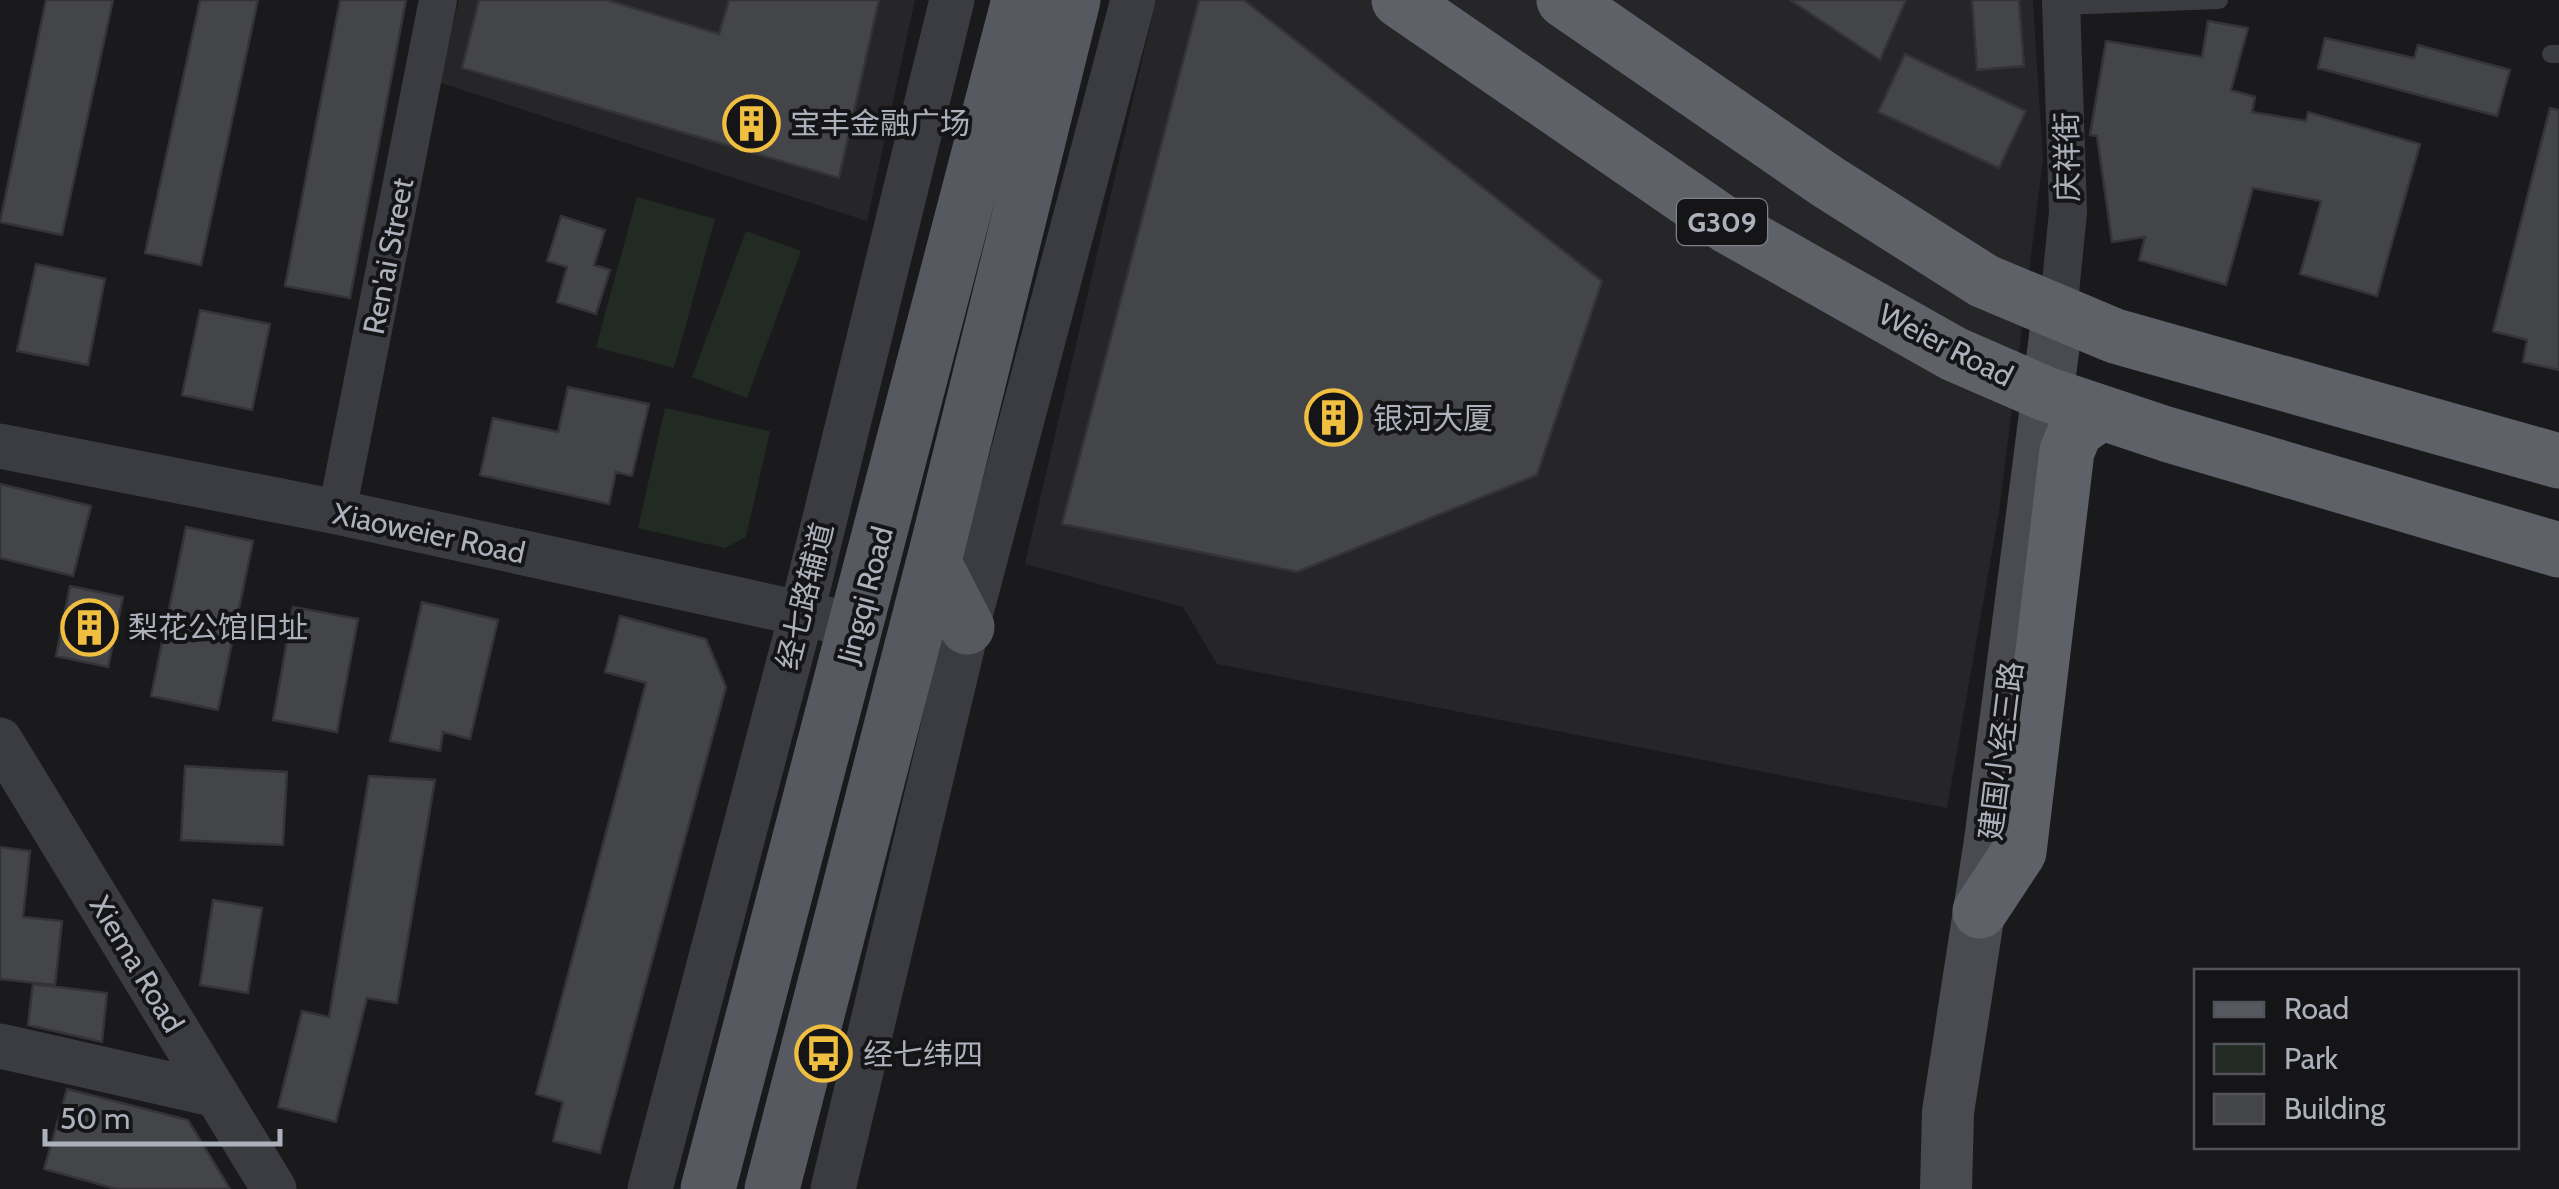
<svg xmlns="http://www.w3.org/2000/svg" width="2559" height="1189" viewBox="0 0 2559 1189" font-family="Cabin,'Noto Sans SC',sans-serif">
<style>
.built{fill:#262629}
.green{fill:#222b23}
.building{fill:#444549;stroke:#343438;stroke-width:2.5}
.lines{fill:none;stroke-linecap:round;stroke-linejoin:round}
.service{stroke:#3b3c41;stroke-width:18}
.minor{stroke:#3b3c41;stroke-width:38}
.tertiary{stroke:#3b3c41;stroke-width:45}
.secondary{stroke:#494b51;stroke-width:52}
.primary{stroke:#575960;stroke-width:55}
.trunk{stroke:#5f6169;stroke-width:55}
.labels{text-anchor:middle;dominant-baseline:central;stroke-width:8;stroke-linejoin:round;paint-order:stroke}
.shield{fill:#151517;stroke:#7f828a;stroke-width:2.5}
.shield-label{font-size:28px;font-weight:bold;fill:#adb1bc}
.poi-label{font-size:30px;fill:#adb1bc;stroke:#151517;text-anchor:start}
.street-label{font-size:30px;fill:#adb1bc;stroke:#151517}
</style>
<rect width="100%" height="100%" fill="#1a1a1c"/>
<path class="built" d="M459 0H915L867 221 438 82Z
M1156 0H2033L2043 159 1999 512 1947 808 1217 664 1183 607 1025 564Z"/>
<path class="green" d="M637 197 715 219 674 368 596 347Z
M746 231 801 251 747 398 692 377Z
M665 408 770 431 746 537 725 548 638 528Z"/>
<path class="building" d="M46 0H113L62 235 0 222Z
M200 0H258L201 265 145 253Z
M340 0H406L350 298 285 286Z
M479 0H607L719 34 729 0H879L839 178 462 68Z
M1199 0H1244L1602 281 1537 475 1297 572 1062 524Z
M1790 0H1906L1880 60Z
M1972 0H2019L2024 66 1977 70Z
M2208 21 2248 28 2231 90 2255 97 2252 112 2306 121 2308 112 2420 144 2377 296 2300 274 2321 201 2253 188 2226 285 2139 260 2145 237 2112 242 2097 136 2090 135 2106 41 2202 57Z
M2325 38 2414 58 2418 45 2510 70 2497 116 2318 68Z
M1905 54 2026 111 1999 168 1878 112Z
M2550 108 2559 110V370L2523 362 2527 340 2493 331Z
M561 216 605 230 594 265 610 270 596 314 557 302 567 267 547 261Z
M36 264 105 279 88 365 17 351Z
M200 310 270 324 252 410 182 395Z
M568 387 649 404 632 476 616 472 609 504 480 475 493 418 558 432Z
M0 484 91 506 73 576 0 558Z
M186 527 253 541 218 710 151 696Z
M70 586 123 597 108 667 56 656Z
M422 602 498 620 470 739 443 732 440 751 390 741Z
M293 607 358 619 337 732 273 720Z
M620 616 706 639 726 687 600 1153 553 1141 563 1102 536 1094 646 683 605 672Z
M185 766 287 772 283 845 181 840Z
M369 776 435 780 397 1003 367 998 336 1122 278 1107 302 1011 329 1017Z
M0 847 30 851 23 917 62 921 55 985 0 979Z
M213 900 262 908 248 993 200 985Z
M33 984 107 993 102 1042 28 1025Z
M67 1089 188 1120 230 1189H116L44 1169Z"/>
<g class="lines">
<path class="service" d="M2061 6 2219 0
M2551 54H2559"/>
<path class="minor" d="M2058 313 2068 212 2061 0
M337 512 438 0"/>
<path class="tertiary" d="M0 446 337 512 831 620
M0 740 274 1189
M0 1046 217 1095
M650 1189 801 616 952 0
M833 1189 967 627 1133 0"/>
<path class="secondary" d="M1946 1189 1948 1112 1990 841 2058 313"/>
<path class="primary" d="M934 563 967 627
M708 1189 1019 0
M772 1189 939 541 1073 0"/>
<path class="trunk" d="M1399 0 1729 227 1954 354 2046 394 2166 434 2559 550
M1564 0 1828 182 1984 281 2115 336 2559 461
M1980 911 2019 852 2067 451 2076 430 2101 413"/>
</g>
<defs>
<symbol id="building-ring" viewBox="-11 -11 22 22"><circle r="9.5" fill="#151517" stroke="#f0bf3f" stroke-width="1.5"/><path d="M-4-6H4V6H1V3H-1V6H-4ZM-2.5-4.3h1.7v1.8h-1.7ZM.8-4.3h1.7v1.8H.8ZM-2.5-1h1.7V.8h-1.7ZM.8-1h1.7V.8H.8Z" fill="#f0bf3f"/></symbol>
<symbol id="bus-ring" viewBox="-11 -11 22 22"><circle r="9.5" fill="#151517" stroke="#f0bf3f" stroke-width="1.5"/><path d="M-5-6H5V4H4V6H2V4H-2V6H-4V4H-5ZM-3.5-4V0h7V-4ZM-3.5 1.2v1.5H-2V1.2ZM2 1.2v1.5H3.5V1.2Z" fill="#f0bf3f"/></symbol>
</defs>
<g fill-rule="evenodd">
<use href="#building-ring" x="720" y="92" width="63" height="63"/>
<use href="#building-ring" x="1302" y="386" width="63" height="63"/>
<use href="#building-ring" x="58" y="596" width="63" height="63"/>
<use href="#bus-ring" x="792" y="1022" width="63" height="63"/>
</g>
<g class="labels">
<rect class="shield" x="1677" y="199" width="90" height="46" rx="8"/>
<g class="shield-label">
<text x="1722" y="222">G309</text>
</g>
<g class="poi-label">
<text x="790" y="123">宝丰金融广场</text>
<text x="1373" y="418">银河大厦</text>
<text x="128" y="627">梨花公馆旧址</text>
<text x="863" y="1054">经七纬四</text>
</g>
<g class="street-label">
<text transform="translate(2067 157) rotate(-91)">庆祥街</text>
<text transform="translate(388 256) rotate(-79)">Ren'ai Street</text>
<text transform="translate(1946 345) rotate(27)">Weier Road</text>
<text transform="translate(429 533) rotate(12)">Xiaoweier Road</text>
<text transform="translate(865 595) rotate(-75)">Jingqi Road</text>
<text transform="translate(805 596) rotate(-76)">经七路辅道</text>
<text transform="translate(2001 751) rotate(-83)">建国小经三路</text>
<text transform="translate(137 964) rotate(59)">Xiema Road</text>
</g>
</g>
<rect x="2194" y="969" width="325" height="180" fill="#151517" stroke="#525359" stroke-width="2.5"/>
<rect x="2214" y="1002" width="50" height="15" fill="#575960" stroke="#525359" stroke-width="2.5"/>
<text x="2284" y="1019" font-size="30" fill="#adb1bc">Road</text>
<rect x="2214" y="1044" width="50" height="30" fill="#222b23" stroke="#525359" stroke-width="2.5"/>
<text x="2284" y="1069" font-size="30" fill="#adb1bc">Park</text>
<rect x="2214" y="1094" width="50" height="30" fill="#444549" stroke="#525359" stroke-width="2.5"/>
<text x="2284" y="1119" font-size="30" fill="#adb1bc">Building</text>
<path d="M45 1129v15h235v-15" fill="none" stroke="#adb1bc" stroke-width="5"/>
<text x="60" y="1129" font-size="30" fill="#adb1bc" stroke="#151517" stroke-width="8" paint-order="stroke">50 m</text>
</svg>
